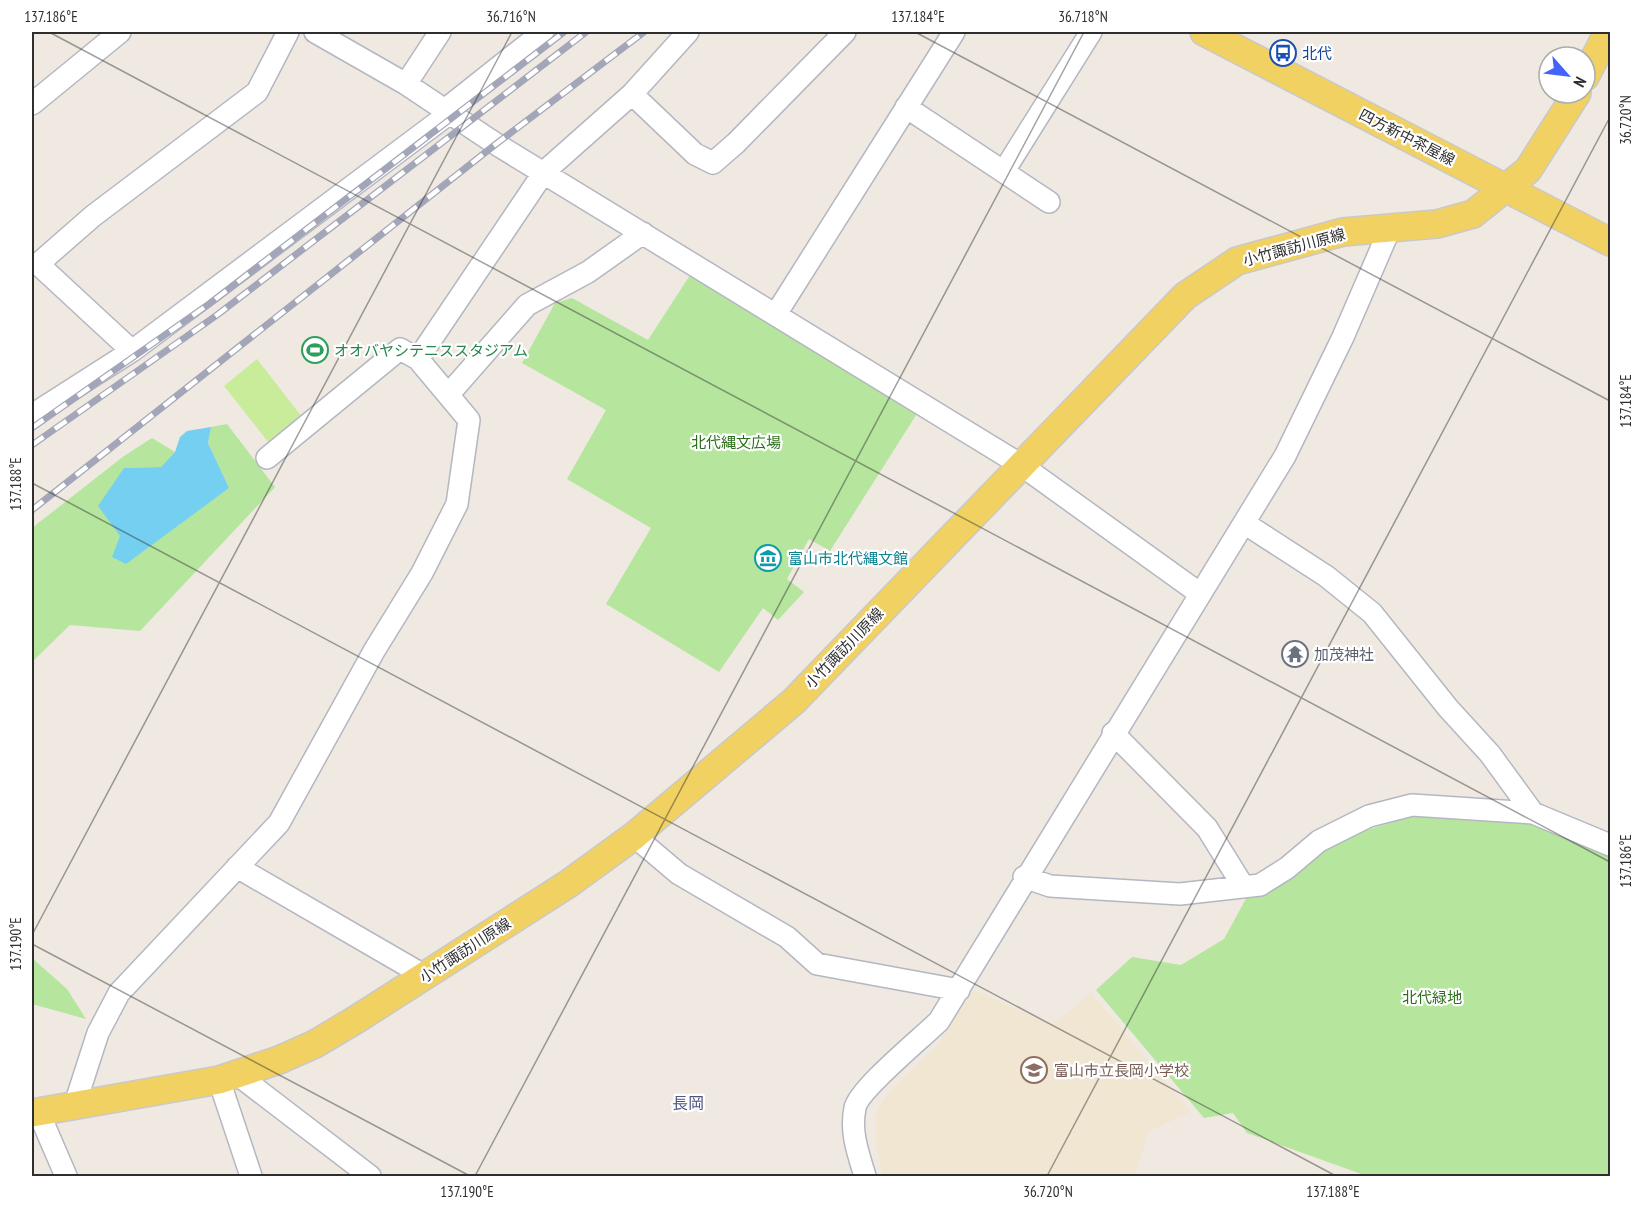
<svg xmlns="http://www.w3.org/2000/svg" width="1642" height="1208" viewBox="0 0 1642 1208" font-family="'PT Sans Narrow','Noto Sans JP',sans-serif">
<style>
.education{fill:#f0e6d1}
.green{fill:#b6e59e}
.pitch{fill:#c9ec9a}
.water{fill:#75cff0}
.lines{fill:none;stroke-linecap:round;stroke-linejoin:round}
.minor-casing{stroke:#b4b7c1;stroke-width:24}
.major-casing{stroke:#c9c9c9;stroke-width:30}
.minor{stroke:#fff;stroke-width:21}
.major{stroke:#f2d163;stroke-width:27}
.rail-casing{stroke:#a3a6b8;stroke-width:7}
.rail{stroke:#fff;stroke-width:4.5;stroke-dasharray:14;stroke-linecap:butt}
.ticks{fill:none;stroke:#2e2e2e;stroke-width:1.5;stroke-opacity:0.45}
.labels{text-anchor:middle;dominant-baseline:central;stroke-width:4.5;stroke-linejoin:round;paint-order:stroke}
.transit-label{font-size:15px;fill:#164399;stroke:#fff;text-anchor:start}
.street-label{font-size:15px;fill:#2e2e2e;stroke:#fff}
.leisure-label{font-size:15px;fill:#27864d;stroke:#fff;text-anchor:start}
.park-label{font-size:15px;fill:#2c6e1b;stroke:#fff}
.culture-label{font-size:15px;fill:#0d838f;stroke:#fff;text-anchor:start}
.worship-label{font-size:15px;fill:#5b616d;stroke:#fff;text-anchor:start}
.education-label{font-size:15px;fill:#785e54;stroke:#fff;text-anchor:start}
.neighbourhood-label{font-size:16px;fill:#4d5680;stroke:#fff}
.neatline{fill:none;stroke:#2e2e2e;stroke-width:2}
.ticks-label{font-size:15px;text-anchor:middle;fill:#2e2e2e}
</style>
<rect width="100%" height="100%" fill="#efe9e1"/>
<path class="education" d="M974 990 1053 1025 1091 993 1191 1112 1149 1131 1134 1176H883L876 1145V1114L887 1094 937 1045Z"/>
<path class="green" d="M692 272 918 412 830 551 809 539 787 579 804 592 778 620 763 608 719 672 606 604 651 528 567 479 606 410 522 363 555 303 572 298 648 340Z
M227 424 275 487 140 631 70 625 32 662V528L124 456 152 438 175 452 161 467 124 468 175 526 229 488 208 443 211 427Z
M1420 814 1532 820 1610 852V1176H1367L1247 1133 1233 1113 1204 1118 1096 990 1132 957 1181 965 1224 939 1248 895 1292 877 1340 838Z
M32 958 67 989 86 1019 32 1004Z"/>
<path class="pitch" d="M257 359 302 417 269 443 224 386Z"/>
<path class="water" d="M211 427 208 443 229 488 126 564 112 557 120 536 98 506 124 468 161 467 175 452 180 437 187 431Z"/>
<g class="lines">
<defs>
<path id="minor" d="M315 32 406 84 496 144 1021 465 1199 593
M406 84 440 32
M632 94 695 154 713 163 736 143 845 32
M32 104 120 32
M906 107 1049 202
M446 109 543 32
M1004 171 1091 32
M32 264H38L93 216 257 92 288 32
M38 264 132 351 450 113
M776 314 954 32
M418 359 544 172 632 94 688 32
M448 395 527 305 588 272 643 233
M32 415 132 351
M1244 523 1326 576 1372 613 1448 708 1490 754 1533 813 1610 845
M1113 733 1207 828 1243 886
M634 836 679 874 787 937 817 964 959 990
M237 867 425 976
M1024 877 1050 886 1180 894 1260 885 1287 868 1319 841 1369 816 1412 805 1533 813
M238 1075 370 1176
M219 1080 251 1176
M75 1104 98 1033 119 993 279 823 374 651 422 573 457 504 469 420 418 359 400 349 267 458
M38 1111 66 1176
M865 1176C858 1153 850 1132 855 1108 858 1090 923 1037 939 1021L1285 456 1343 337 1391 226"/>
<path id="major" d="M1204 32 1610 242
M1585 77 1608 32
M32 1113 219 1080 279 1060 315 1044 357 1019 568 884 634 836 794 701 1185 296 1237 261 1343 232 1437 224 1473 214 1528 170 1577 93"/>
</defs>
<use href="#minor" class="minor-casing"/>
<use href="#major" class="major-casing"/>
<use href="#minor" class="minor"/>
<use href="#major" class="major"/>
<defs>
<path id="rail" d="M32 428 209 304 564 32
M32 445 217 315 586 32
M32 510 496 144 644 32"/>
</defs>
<use href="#rail" class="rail-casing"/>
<use href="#rail" class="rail"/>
</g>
<path class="ticks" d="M49 32 1610 862M915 32 1610 401M32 483 1336 1176M32 935 512 32M32 944 470 1176M475 1176 1084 32M1047 1176 1610 117"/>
<defs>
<symbol id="bus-ring" viewBox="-11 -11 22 22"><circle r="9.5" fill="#fff" stroke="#1a4fb4" stroke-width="1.5"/><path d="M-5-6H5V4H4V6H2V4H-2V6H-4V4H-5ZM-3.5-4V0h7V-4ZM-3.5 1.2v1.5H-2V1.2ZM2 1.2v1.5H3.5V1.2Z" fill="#1a4fb4"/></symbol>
<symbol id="stadium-ring" viewBox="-11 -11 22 22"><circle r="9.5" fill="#fff" stroke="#2e9e5b" stroke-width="1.5"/><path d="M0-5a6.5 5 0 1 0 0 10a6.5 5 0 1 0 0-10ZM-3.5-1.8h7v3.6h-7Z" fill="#2e9e5b"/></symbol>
<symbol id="museum-ring" viewBox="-11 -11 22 22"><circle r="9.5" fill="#fff" stroke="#0f9aa8" stroke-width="1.5"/><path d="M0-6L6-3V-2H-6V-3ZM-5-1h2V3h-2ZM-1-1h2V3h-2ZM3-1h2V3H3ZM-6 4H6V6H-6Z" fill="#0f9aa8"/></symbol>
<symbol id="temple-ring" viewBox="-11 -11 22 22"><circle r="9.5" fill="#fff" stroke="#6b7280" stroke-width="1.5"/><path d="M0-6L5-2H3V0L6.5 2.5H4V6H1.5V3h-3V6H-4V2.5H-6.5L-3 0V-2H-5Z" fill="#6b7280"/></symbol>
<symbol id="school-ring" viewBox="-11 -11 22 22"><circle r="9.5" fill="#fff" stroke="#8d6e63" stroke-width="1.5"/><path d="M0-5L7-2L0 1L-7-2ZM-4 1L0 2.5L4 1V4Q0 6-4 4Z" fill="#8d6e63"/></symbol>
</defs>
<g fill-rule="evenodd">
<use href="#bus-ring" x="1268" y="38" width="30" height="30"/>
<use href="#stadium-ring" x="300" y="335" width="30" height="30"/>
<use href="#museum-ring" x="753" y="543" width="30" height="30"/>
<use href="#temple-ring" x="1280" y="639" width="30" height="30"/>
<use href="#school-ring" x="1019" y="1055" width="30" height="30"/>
</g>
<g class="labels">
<g class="transit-label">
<text x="1302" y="53">北代</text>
</g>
<g class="street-label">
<text transform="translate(1407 137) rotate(27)">四方新中茶屋線</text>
<text transform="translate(1294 247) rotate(-15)">小竹諏訪川原線</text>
<text transform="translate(844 648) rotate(-46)">小竹諏訪川原線</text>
<text transform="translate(465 950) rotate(-33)">小竹諏訪川原線</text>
</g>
<g class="leisure-label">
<text x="334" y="350">オオバヤシテニススタジアム</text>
</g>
<g class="park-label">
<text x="736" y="442">北代縄文広場</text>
<text x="1432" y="997">北代緑地</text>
</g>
<g class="culture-label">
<text x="788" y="558">富山市北代縄文館</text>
</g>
<g class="worship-label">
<text x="1314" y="654">加茂神社</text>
</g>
<g class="education-label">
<text x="1054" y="1070">富山市立長岡小学校</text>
</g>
<g class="neighbourhood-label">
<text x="688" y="1103">長岡</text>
</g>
</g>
<rect width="1642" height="1208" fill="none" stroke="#ffffff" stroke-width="66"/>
<g transform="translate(1567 75) rotate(118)"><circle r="28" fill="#ffffff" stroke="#ababab" stroke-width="1.5"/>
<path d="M0-4.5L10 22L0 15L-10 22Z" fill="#4264fb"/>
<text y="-9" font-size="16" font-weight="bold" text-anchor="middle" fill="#2e2e2e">N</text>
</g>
<rect x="33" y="33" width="1576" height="1142" class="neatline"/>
<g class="ticks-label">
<text x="51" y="22">137.186°E</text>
<text x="511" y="22">36.716°N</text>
<text x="918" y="22">137.184°E</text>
<text x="1083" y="22">36.718°N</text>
<text transform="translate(1626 120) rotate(-90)" y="5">36.720°N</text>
<text transform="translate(1626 401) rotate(-90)" y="5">137.184°E</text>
<text transform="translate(16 484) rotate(-90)" y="5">137.188°E</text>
<text transform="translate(1626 861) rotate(-90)" y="5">137.186°E</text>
<text transform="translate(16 944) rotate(-90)" y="5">137.190°E</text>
<text x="467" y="1197">137.190°E</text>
<text x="1048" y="1197">36.720°N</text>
<text x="1333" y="1197">137.188°E</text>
</g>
</svg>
